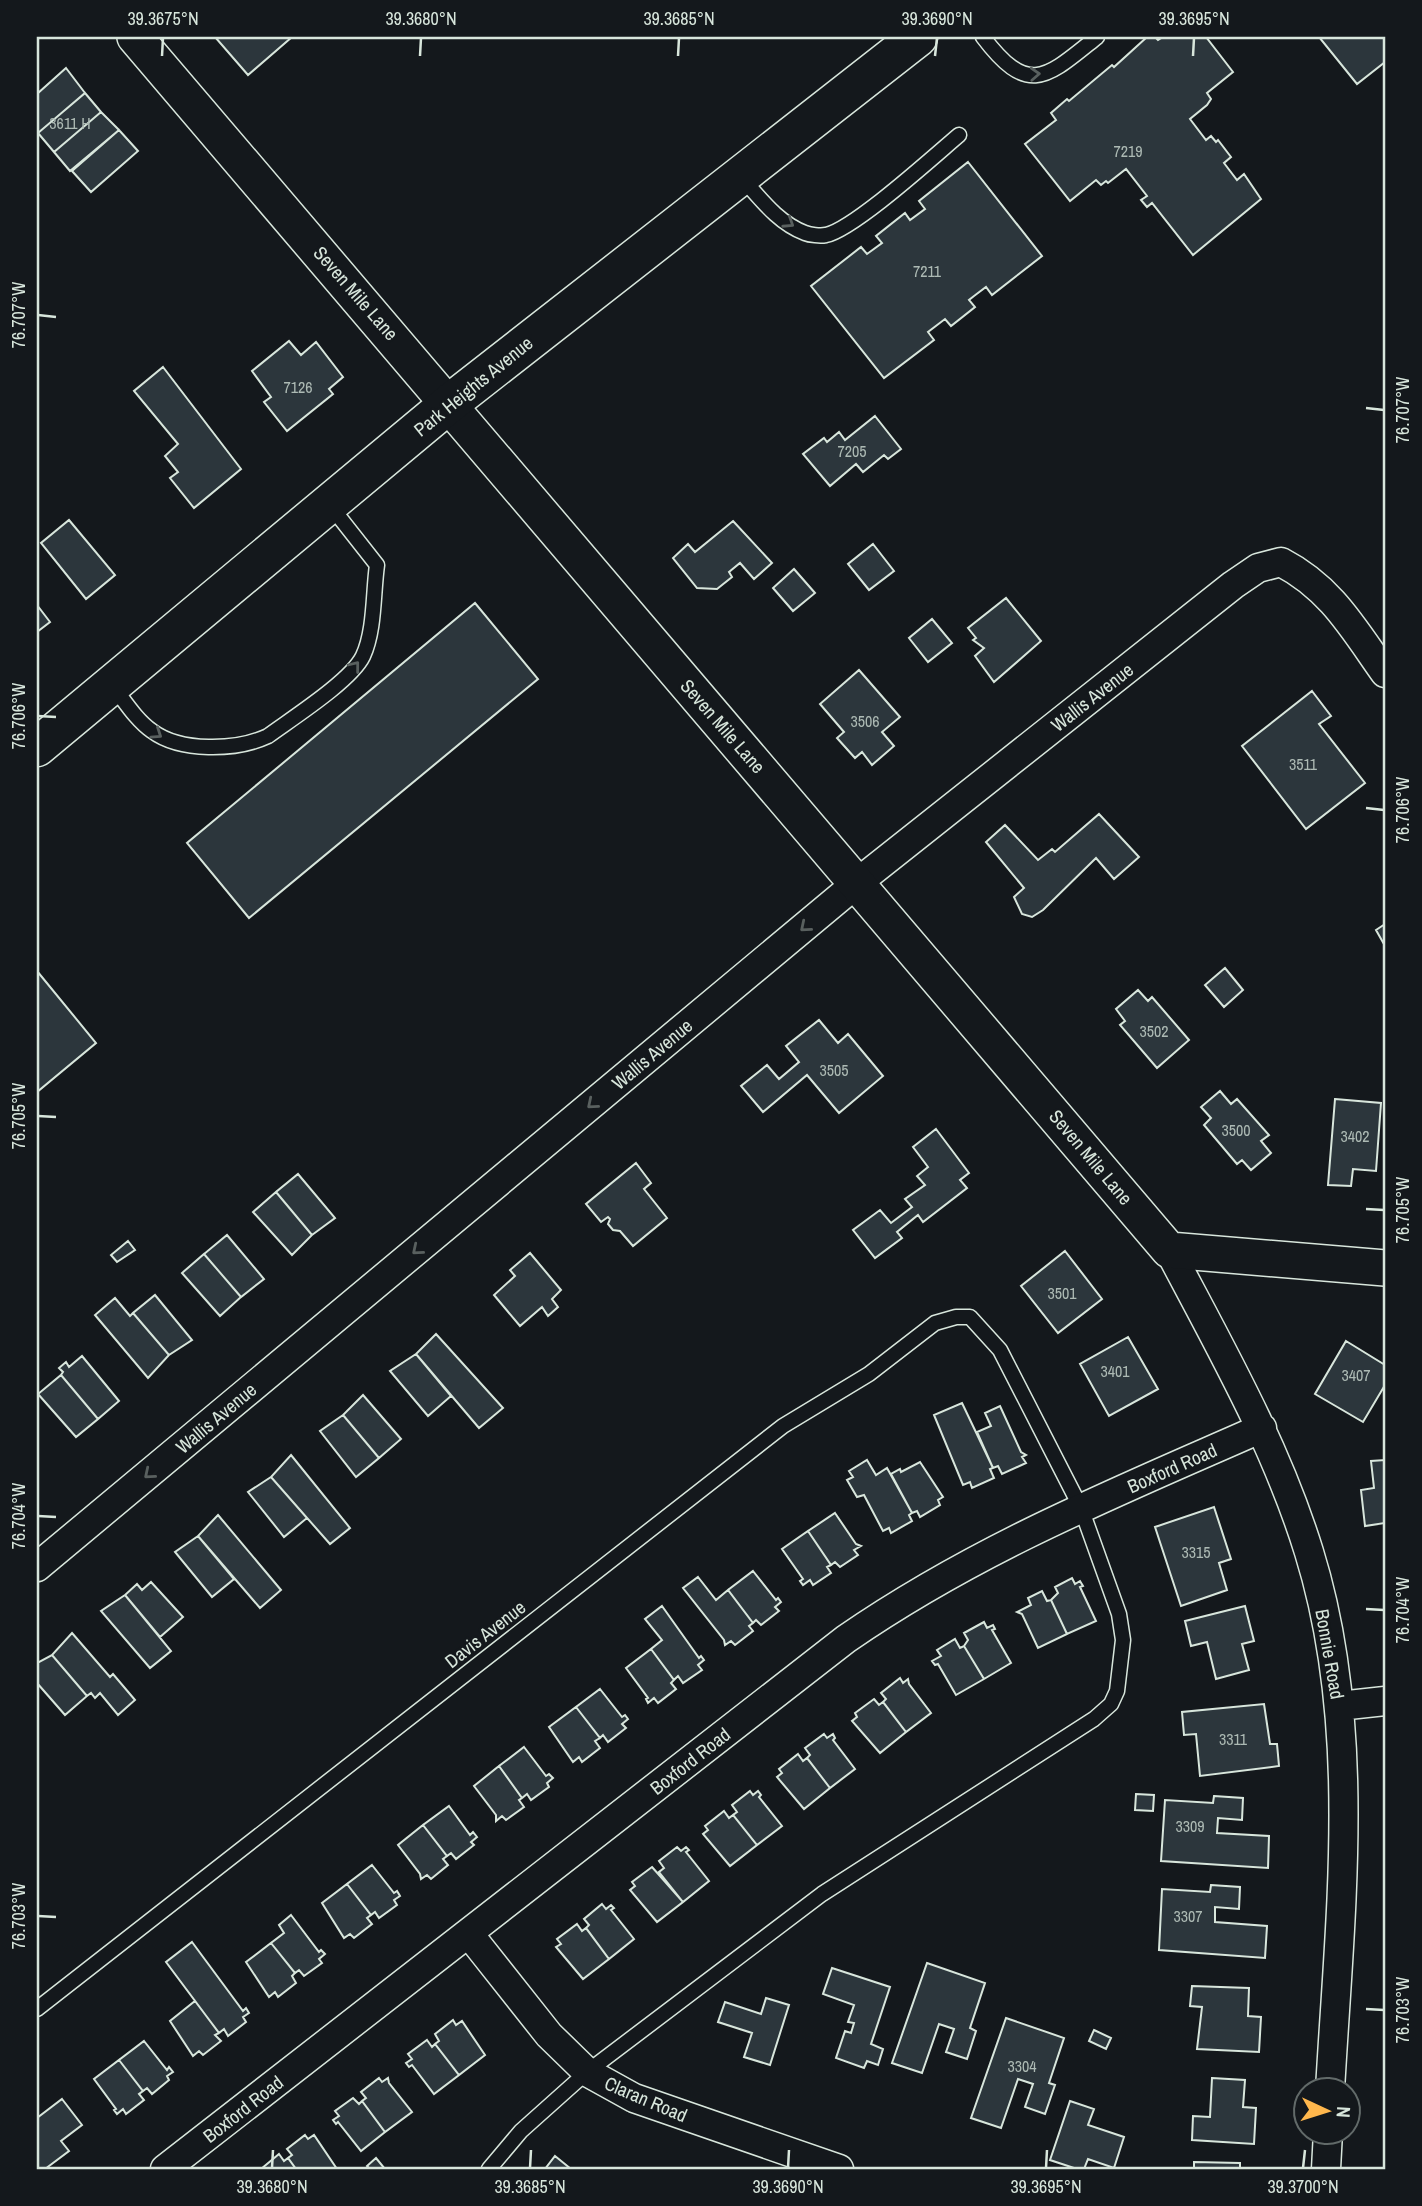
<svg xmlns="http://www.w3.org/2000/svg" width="1422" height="2206" viewBox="0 0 1422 2206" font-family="'Archivo Narrow',sans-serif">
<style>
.building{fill:#2c363c;stroke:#d8e6dc;stroke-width:2}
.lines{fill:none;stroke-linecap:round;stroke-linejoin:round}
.service-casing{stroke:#d8e6dc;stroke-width:17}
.minor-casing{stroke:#d8e6dc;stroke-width:31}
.tertiary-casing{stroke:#d8e6dc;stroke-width:38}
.secondary-casing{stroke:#d8e6dc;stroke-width:41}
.service{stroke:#14181c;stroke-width:14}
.minor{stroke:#14181c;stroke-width:28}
.tertiary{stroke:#14181c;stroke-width:35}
.secondary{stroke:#14181c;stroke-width:38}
.oneway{stroke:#59605f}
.ticks{fill:none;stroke:#d8e6dc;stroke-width:2.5}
.labels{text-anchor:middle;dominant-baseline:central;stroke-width:5;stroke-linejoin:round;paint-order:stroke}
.number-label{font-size:16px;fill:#adbab4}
.street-label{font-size:19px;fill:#d8e6dc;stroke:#14181c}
.neatline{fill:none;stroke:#d8e6dc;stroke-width:2.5}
.ticks-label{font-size:18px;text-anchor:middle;fill:#d8e6dc}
</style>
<rect width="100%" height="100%" fill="#14181c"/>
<path class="building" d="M215 37H292L248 75Z
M1147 37H1155L1158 40 1163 37H1206L1233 72 1207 93 1211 99 1207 105 1190 119 1206 140 1211 136 1216 142 1218 140 1231 157 1224 163 1237 180 1244 174 1261 199 1193 255 1152 203 1147 207 1141 200 1147 196 1126 169 1108 183 1106 181 1101 185 1096 180 1070 201 1025 144 1056 120 1051 113 1067 99 1069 101 1112 65 1114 67Z
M1319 37H1385V62L1357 84Z
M66 68 85 93 38 133 37 94Z
M85 93 101 112 54 152 38 133Z
M101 112 119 130 70 171 54 152Z
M119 130 138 151 91 192 72 171Z
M968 162 1042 256 992 295 986 287 974 296 969 300 975 307 951 326 945 319 928 332 934 340 884 378 811 286 861 247 867 254 882 243 876 236 905 213 910 220 925 209 919 201Z
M289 341 301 355 316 342 343 377 329 389 333 394 287 431 264 402 271 397 252 371Z
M163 367 241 469 194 508 170 478 178 472 165 456 178 444 134 391Z
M875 416 901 449 888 459 884 455 863 472 856 464 830 486 803 454 824 438 827 442 839 432 845 440Z
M69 520 115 575 86 599 41 543Z
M733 521 772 563 754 579 740 563 729 572 732 577 717 589 697 588 673 558 688 544 695 552Z
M873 544 894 571 869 590 848 564Z
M794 569 815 593 793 611 773 588Z
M1006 598 1041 641 994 682 975 656 984 648 973 640 976 638 968 628Z
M475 603 538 679 249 918 187 843Z
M37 605 50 622 37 632Z
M932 619 952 643 928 662 909 638Z
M859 670 900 717 882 732 894 746 872 765 862 752 855 758 837 738 844 732 820 704Z
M1312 691 1331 716 1319 724 1365 783 1306 829 1242 746Z
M1099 814 1139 857 1114 879 1096 858 1043 910 1032 917 1022 914 1014 897 1024 888 986 842 1005 825 1038 860 1052 849 1055 852Z
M1385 924V946L1376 930Z
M1225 968 1243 990 1224 1007 1205 985Z
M37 971 96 1043 37 1092Z
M1138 990 1148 1001 1152 997 1189 1040 1157 1068 1120 1025 1125 1021 1116 1009Z
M819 1020 838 1043 848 1034 883 1076 839 1113 807 1075 763 1112 741 1086 767 1065 779 1079 799 1062 786 1046Z
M1220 1091 1231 1104 1237 1099 1269 1135 1261 1141 1271 1153 1251 1170 1242 1160 1237 1164 1204 1125 1211 1118 1201 1107Z
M1335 1099 1381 1103 1376 1171 1353 1169 1351 1186 1328 1185Z
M936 1129 969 1173 960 1180 967 1188 923 1222 918 1215 897 1232 902 1238 875 1258 853 1230 880 1210 891 1223 912 1207 905 1199 925 1185 917 1176 928 1167 913 1147Z
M636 1163 651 1183 644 1189 667 1218 633 1246 620 1231 613 1230 608 1224 610 1219 608 1217 601 1222 586 1204Z
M298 1174 335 1218 312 1235 276 1192Z
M276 1192 312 1235 292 1255 253 1212Z
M227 1235 264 1279 241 1297 204 1254Z
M128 1241 135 1250 117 1262 111 1255Z
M1065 1251 1102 1299 1058 1333 1021 1286Z
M530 1253 561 1290 552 1299 558 1307 548 1316 542 1307 520 1326 494 1295 515 1276 510 1270Z
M204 1254 241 1297 220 1316 182 1273Z
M155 1295 192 1340 169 1355 133 1313Z
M115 1298 130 1316 133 1313 169 1355 148 1378 95 1315Z
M436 1334 503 1408 479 1428 416 1354Z
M1128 1337 1158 1389 1109 1416 1080 1364Z
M1346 1341 1385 1365V1385L1363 1422 1315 1394Z
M416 1354 451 1396 428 1416 390 1371Z
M82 1356 119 1401 98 1419 61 1375 63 1372 59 1368 66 1362 69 1367Z
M61 1375 98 1419 76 1437 38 1394Z
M363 1395 401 1439 379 1458 343 1415Z
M962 1403 993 1468 990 1469 994 1478 972 1488 970 1482 963 1485 934 1415Z
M1000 1406 1021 1452 1026 1455 1022 1457 1026 1463 1002 1474 998 1466 993 1468 977 1432 991 1426 985 1413Z
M343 1415 379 1458 356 1477 320 1431Z
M291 1455 350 1528 330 1544 271 1477Z
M867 1460 876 1475 887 1468 912 1513 909 1515 912 1521 891 1533 889 1528 883 1531 864 1495 857 1497 847 1480 853 1477 849 1471Z
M1385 1460V1523L1365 1526 1361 1490 1374 1488 1371 1461Z
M920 1462 943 1497 938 1500 940 1505 920 1517 917 1511 912 1513 891 1474 900 1469 901 1472Z
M271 1477 307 1518 284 1537 248 1492Z
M1214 1507 1231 1559 1219 1563 1227 1590 1181 1606 1155 1527Z
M835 1513 856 1544 861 1546 854 1550 858 1555 840 1567 835 1562 831 1565 808 1531Z
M218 1515 281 1590 260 1608 198 1536Z
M808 1531 831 1565 827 1567 831 1573 813 1585 810 1580 803 1585 800 1581 803 1579 782 1549Z
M198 1536 234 1579 212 1597 175 1552Z
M753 1571 776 1600 778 1598 781 1602 775 1607 779 1611 761 1625 756 1620 753 1623 728 1590Z
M698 1577 716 1600 728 1590 753 1623 749 1626 753 1631 735 1645 731 1641 725 1645 724 1640 683 1588Z
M1072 1578 1075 1584 1080 1581 1083 1586 1080 1587 1096 1621 1067 1634 1051 1600 1058 1593 1055 1587Z
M151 1582 183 1617 160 1637 125 1595 137 1584 142 1590Z
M1042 1591 1047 1601 1051 1600 1067 1634 1038 1648 1022 1614 1017 1612 1031 1605 1028 1598Z
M125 1595 171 1651 150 1668 101 1611Z
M662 1606 699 1658 701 1656 704 1660 698 1665 702 1670 683 1683 678 1676 674 1680 651 1649 662 1640 645 1619Z
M1245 1606 1254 1641 1242 1644 1249 1670 1216 1679 1207 1642 1191 1646 1185 1621Z
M984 1622 987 1628 993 1625 995 1629 992 1630 1011 1663 984 1679 964 1646 968 1640 964 1633Z
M72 1633 110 1677 113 1674 135 1700 118 1715 100 1693 95 1698 91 1693 87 1696 52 1655Z
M955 1639 960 1648 964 1646 984 1679 956 1695 938 1664 935 1665 932 1661 941 1656 937 1650Z
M651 1649 674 1680 671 1683 676 1689 658 1703 654 1698 648 1703 646 1699 648 1698 626 1668Z
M52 1655 87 1696 65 1715 37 1683V1663Z
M900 1678 903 1683 908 1679 909 1684 931 1713 906 1732 883 1702 886 1699 881 1693Z
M600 1689 622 1717 625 1715 628 1719 622 1724 626 1728 608 1742 603 1735 600 1738 576 1707Z
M874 1699 879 1705 883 1702 906 1732 880 1753 852 1721 857 1717 855 1713Z
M1264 1704 1270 1744H1277L1279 1766 1200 1776 1196 1734 1184 1735 1182 1712Z
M576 1707 600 1738 595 1741 600 1748 582 1762 579 1757 573 1762 549 1727Z
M824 1734 827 1738 833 1734 835 1738 833 1740 855 1769 830 1788 807 1758 810 1755 805 1748Z
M524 1747 546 1776 549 1774 553 1778 547 1783 549 1787 531 1800 527 1794 522 1798 499 1766Z
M798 1754 803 1761 807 1758 830 1788 804 1809 777 1777 782 1773 779 1769Z
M499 1766 522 1798 519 1800 524 1807 506 1820 502 1816 496 1821V1815L474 1786Z
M750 1791 753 1795 758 1791 761 1795 759 1797 782 1826 757 1845 733 1815 737 1812 732 1805Z
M1136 1794 1154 1795 1153 1811 1135 1810Z
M1214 1796 1243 1798 1242 1820 1218 1818 1217 1833 1269 1836 1268 1868 1161 1861 1165 1800 1213 1803Z
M449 1806 470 1835 473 1832 477 1837 471 1842 474 1845 456 1859 451 1853 447 1856 423 1825Z
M724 1811 729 1818 733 1815 757 1845 730 1866 703 1834 708 1830 705 1826Z
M423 1825 447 1856 443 1859 448 1865 431 1879 427 1875 421 1879 420 1874 398 1845Z
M677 1847 681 1851 686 1847 689 1850 686 1852 709 1881 683 1902 659 1872 664 1868 659 1861Z
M372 1865 394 1893 397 1891 400 1896 394 1900 397 1905 379 1918 375 1912 371 1915 347 1884Z
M652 1867 683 1902 657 1922 630 1890 635 1886 632 1882Z
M347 1884 371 1915 367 1918 372 1924 354 1938 350 1934 344 1938 322 1903Z
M1211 1885 1240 1887 1239 1909 1215 1907V1922L1267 1926 1265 1958 1159 1950 1162 1889 1210 1892Z
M602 1904 606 1909 611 1905 614 1908 611 1910 634 1939 609 1959 586 1928 589 1925 584 1919Z
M291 1915 319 1952 321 1950 325 1954 319 1959 322 1963 304 1976 299 1970 295 1973 271 1943 284 1933 279 1925Z
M577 1924 582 1931 586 1928 609 1959 583 1979 556 1947 561 1944 557 1939Z
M192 1942 243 2011 246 2008 249 2013 243 2017 246 2022 228 2036 224 2029 219 2033 166 1962Z
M271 1943 295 1973 292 1976 296 1983 278 1997 275 1992 269 1997 246 1962Z
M927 1963 985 1983 970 2028 976 2031 967 2059 946 2052 954 2029 939 2024 922 2073 892 2063Z
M832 1968 890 1987 871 2044 883 2049 878 2065 867 2061 864 2068 836 2058 845 2031 851 2033 854 2023 848 2022 854 2005 823 1994Z
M1192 1986 1249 1988 1248 2016 1261 2017 1259 2052 1197 2049 1202 2007 1190 2006Z
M766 1998 789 2005 770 2065 744 2057 752 2033 718 2022 725 2002 761 2014Z
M195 2001 219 2033 215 2035 221 2041 203 2055 199 2051 193 2056 170 2021Z
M1006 2018 1064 2038 1049 2083 1055 2085 1045 2114 1025 2107 1033 2084 1018 2079 1001 2128 971 2118Z
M453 2020 456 2025 462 2021 485 2055 459 2075 435 2044 439 2041 435 2034Z
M1094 2030 1111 2038 1106 2049 1089 2041Z
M427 2040 432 2047 435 2044 459 2075 434 2094 412 2065 409 2067 406 2063 412 2059 408 2054Z
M144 2041 167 2070 169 2067 173 2072 167 2076 169 2080 152 2094 147 2088 143 2091 119 2060Z
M119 2060 143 2091 139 2094 144 2100 126 2114 123 2109 117 2114 114 2110 116 2109 94 2079Z
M379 2078 382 2082 388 2078 389 2083 412 2112 385 2132 362 2101 366 2098 361 2092Z
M1212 2078 1245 2080 1243 2107 1256 2108 1254 2144 1192 2140 1193 2116 1210 2117Z
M353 2098 359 2104 362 2101 385 2132 361 2151 338 2122 336 2124 333 2120 339 2116 335 2111Z
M62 2099 82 2125 61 2141 69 2151 45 2169H37V2118Z
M1070 2101 1094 2109 1088 2125 1124 2137 1114 2168 1088 2159 1084 2169H1077L1050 2160Z
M305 2135 308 2139 314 2135 337 2169H296L288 2158 292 2155 287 2149Z
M279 2154 284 2161 288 2158 296 2169H261Z
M555 2156 571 2169H545Z
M376 2158 385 2169H370L367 2166Z
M1194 2162 1240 2163V2169H1194Z"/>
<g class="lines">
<defs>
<path id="service" d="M983 37C1029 98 1047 77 1097 37
M741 177C760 198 778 223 805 233 810 235 820 236 826 235 854 229 933 157 959 135
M112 685C124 700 136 720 152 731 180 752 236 751 268 736 291 719 351 681 363 656 375 630 373 593 377 565L329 504
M37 2009 783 1426 869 1374 935 1323 956 1317H970L1000 1350 1081 1508 1119 1614 1123 1640 1117 1691 1111 1704 1094 1719 822 1894 587 2072 521 2131 489 2169"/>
<path id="minor" d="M1169 1250C1221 1349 1276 1445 1309 1552 1363 1726 1340 1912 1330 2090
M37 1567 857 883 1233 585 1258 568 1281 562C1331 588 1353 628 1385 673
M1339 1706 1385 1701
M469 1934 549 2035 587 2072 634 2098 839 2169
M165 2169 846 1639C978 1548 1117 1492 1262 1428
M1326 2169 1328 2132"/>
<path id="tertiary" d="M135 37 1169 1250 1385 1268"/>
<path id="secondary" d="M37 747 450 403 918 37"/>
</defs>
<use href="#service" class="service-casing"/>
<use href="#minor" class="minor-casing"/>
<use href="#tertiary" class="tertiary-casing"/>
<use href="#secondary" class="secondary-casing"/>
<use href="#service" class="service"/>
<use href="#minor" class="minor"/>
<use href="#tertiary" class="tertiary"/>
<use href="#secondary" class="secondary"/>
</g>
<defs><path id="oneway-chevron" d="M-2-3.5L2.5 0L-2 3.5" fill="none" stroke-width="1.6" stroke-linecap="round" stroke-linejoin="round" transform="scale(1.75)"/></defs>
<g class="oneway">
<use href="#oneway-chevron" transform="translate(1035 74) rotate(-3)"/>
<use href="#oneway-chevron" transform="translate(789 223) rotate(33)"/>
<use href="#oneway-chevron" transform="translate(355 666) rotate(-52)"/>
<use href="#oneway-chevron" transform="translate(157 734) rotate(34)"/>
<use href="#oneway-chevron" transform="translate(805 927) rotate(140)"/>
<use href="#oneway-chevron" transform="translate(592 1104) rotate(140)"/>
<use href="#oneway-chevron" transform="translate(417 1250) rotate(140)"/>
<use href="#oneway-chevron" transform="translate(149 1474) rotate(140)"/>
</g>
<path class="ticks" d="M162 56 163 38M420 56 421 38M678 56 679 38M935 56 937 38M1193 56 1194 38M38 315 56 317M1366 408 1384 410M38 716 56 717M1366 808 1384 810M38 1116 56 1117M1366 1209 1384 1210M38 1516 56 1517M1366 1609 1384 1610M38 1916 56 1917M1366 2009 1384 2010M272 2168 273 2150M530 2168 531 2150M788 2168 789 2150M1046 2168 1047 2150M1303 2168 1305 2150"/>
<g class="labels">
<g class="number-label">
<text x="70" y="123">3611 H</text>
<text x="1128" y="151">7219</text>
<text x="927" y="271">7211</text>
<text x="298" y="387">7126</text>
<text x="852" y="451">7205</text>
<text x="865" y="721">3506</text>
<text x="1303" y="764">3511</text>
<text x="1154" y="1031">3502</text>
<text x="834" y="1070">3505</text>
<text x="1236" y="1130">3500</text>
<text x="1355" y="1136">3402</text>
<text x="1062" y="1293">3501</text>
<text x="1115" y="1371">3401</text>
<text x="1356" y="1375">3407</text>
<text x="1196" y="1552">3315</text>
<text x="1233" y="1739">3311</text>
<text x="1190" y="1826">3309</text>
<text x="1188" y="1916">3307</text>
<text x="1022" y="2066">3304</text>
</g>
<g class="street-label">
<text transform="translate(356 293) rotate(49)">Seven Mile Lane</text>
<text transform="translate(473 386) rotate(-39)">Park Heights Avenue</text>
<text transform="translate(1092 697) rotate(-38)">Wallis Avenue</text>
<text transform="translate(723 726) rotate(49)">Seven Mile Lane</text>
<text transform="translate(652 1054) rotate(-40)">Wallis Avenue</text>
<text transform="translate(1091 1157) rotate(50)">Seven Mile Lane</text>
<text transform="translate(216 1418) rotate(-40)">Wallis Avenue</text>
<text transform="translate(1172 1468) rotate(-24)">Boxford Road</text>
<text transform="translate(485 1634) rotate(-38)">Davis Avenue</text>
<text transform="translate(1330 1654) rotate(80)">Bonnie Road</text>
<text transform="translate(690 1761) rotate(-38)">Boxford Road</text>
<text transform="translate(646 2099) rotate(23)">Claran Road</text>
<text transform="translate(243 2109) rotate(-38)">Boxford Road</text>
</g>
</g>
<rect width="1422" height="2206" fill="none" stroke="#14181c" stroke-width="77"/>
<g transform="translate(1327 2111) rotate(94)"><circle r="33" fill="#14181c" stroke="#626a69" stroke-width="2"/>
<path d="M0-5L12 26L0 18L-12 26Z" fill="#ffb74d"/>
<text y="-10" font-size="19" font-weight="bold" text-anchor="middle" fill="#d8e6dc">N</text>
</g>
<rect x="38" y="38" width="1346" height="2130" class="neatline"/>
<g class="ticks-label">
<text x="163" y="25">39.3675°N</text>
<text x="421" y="25">39.3680°N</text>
<text x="679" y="25">39.3685°N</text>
<text x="937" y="25">39.3690°N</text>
<text x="1194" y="25">39.3695°N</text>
<text transform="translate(19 315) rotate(-90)" y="6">76.707°W</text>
<text transform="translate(1403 410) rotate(-90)" y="6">76.707°W</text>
<text transform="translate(19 716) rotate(-90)" y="6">76.706°W</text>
<text transform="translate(1403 810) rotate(-90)" y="6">76.706°W</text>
<text transform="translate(19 1116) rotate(-90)" y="6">76.705°W</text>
<text transform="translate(1403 1210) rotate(-90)" y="6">76.705°W</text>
<text transform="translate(19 1516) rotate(-90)" y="6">76.704°W</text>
<text transform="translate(1403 1610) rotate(-90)" y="6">76.704°W</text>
<text transform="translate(19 1916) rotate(-90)" y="6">76.703°W</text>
<text transform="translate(1403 2010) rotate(-90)" y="6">76.703°W</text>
<text x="272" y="2193">39.3680°N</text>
<text x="530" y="2193">39.3685°N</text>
<text x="788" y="2193">39.3690°N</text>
<text x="1046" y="2193">39.3695°N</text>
<text x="1303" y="2193">39.3700°N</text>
</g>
</svg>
